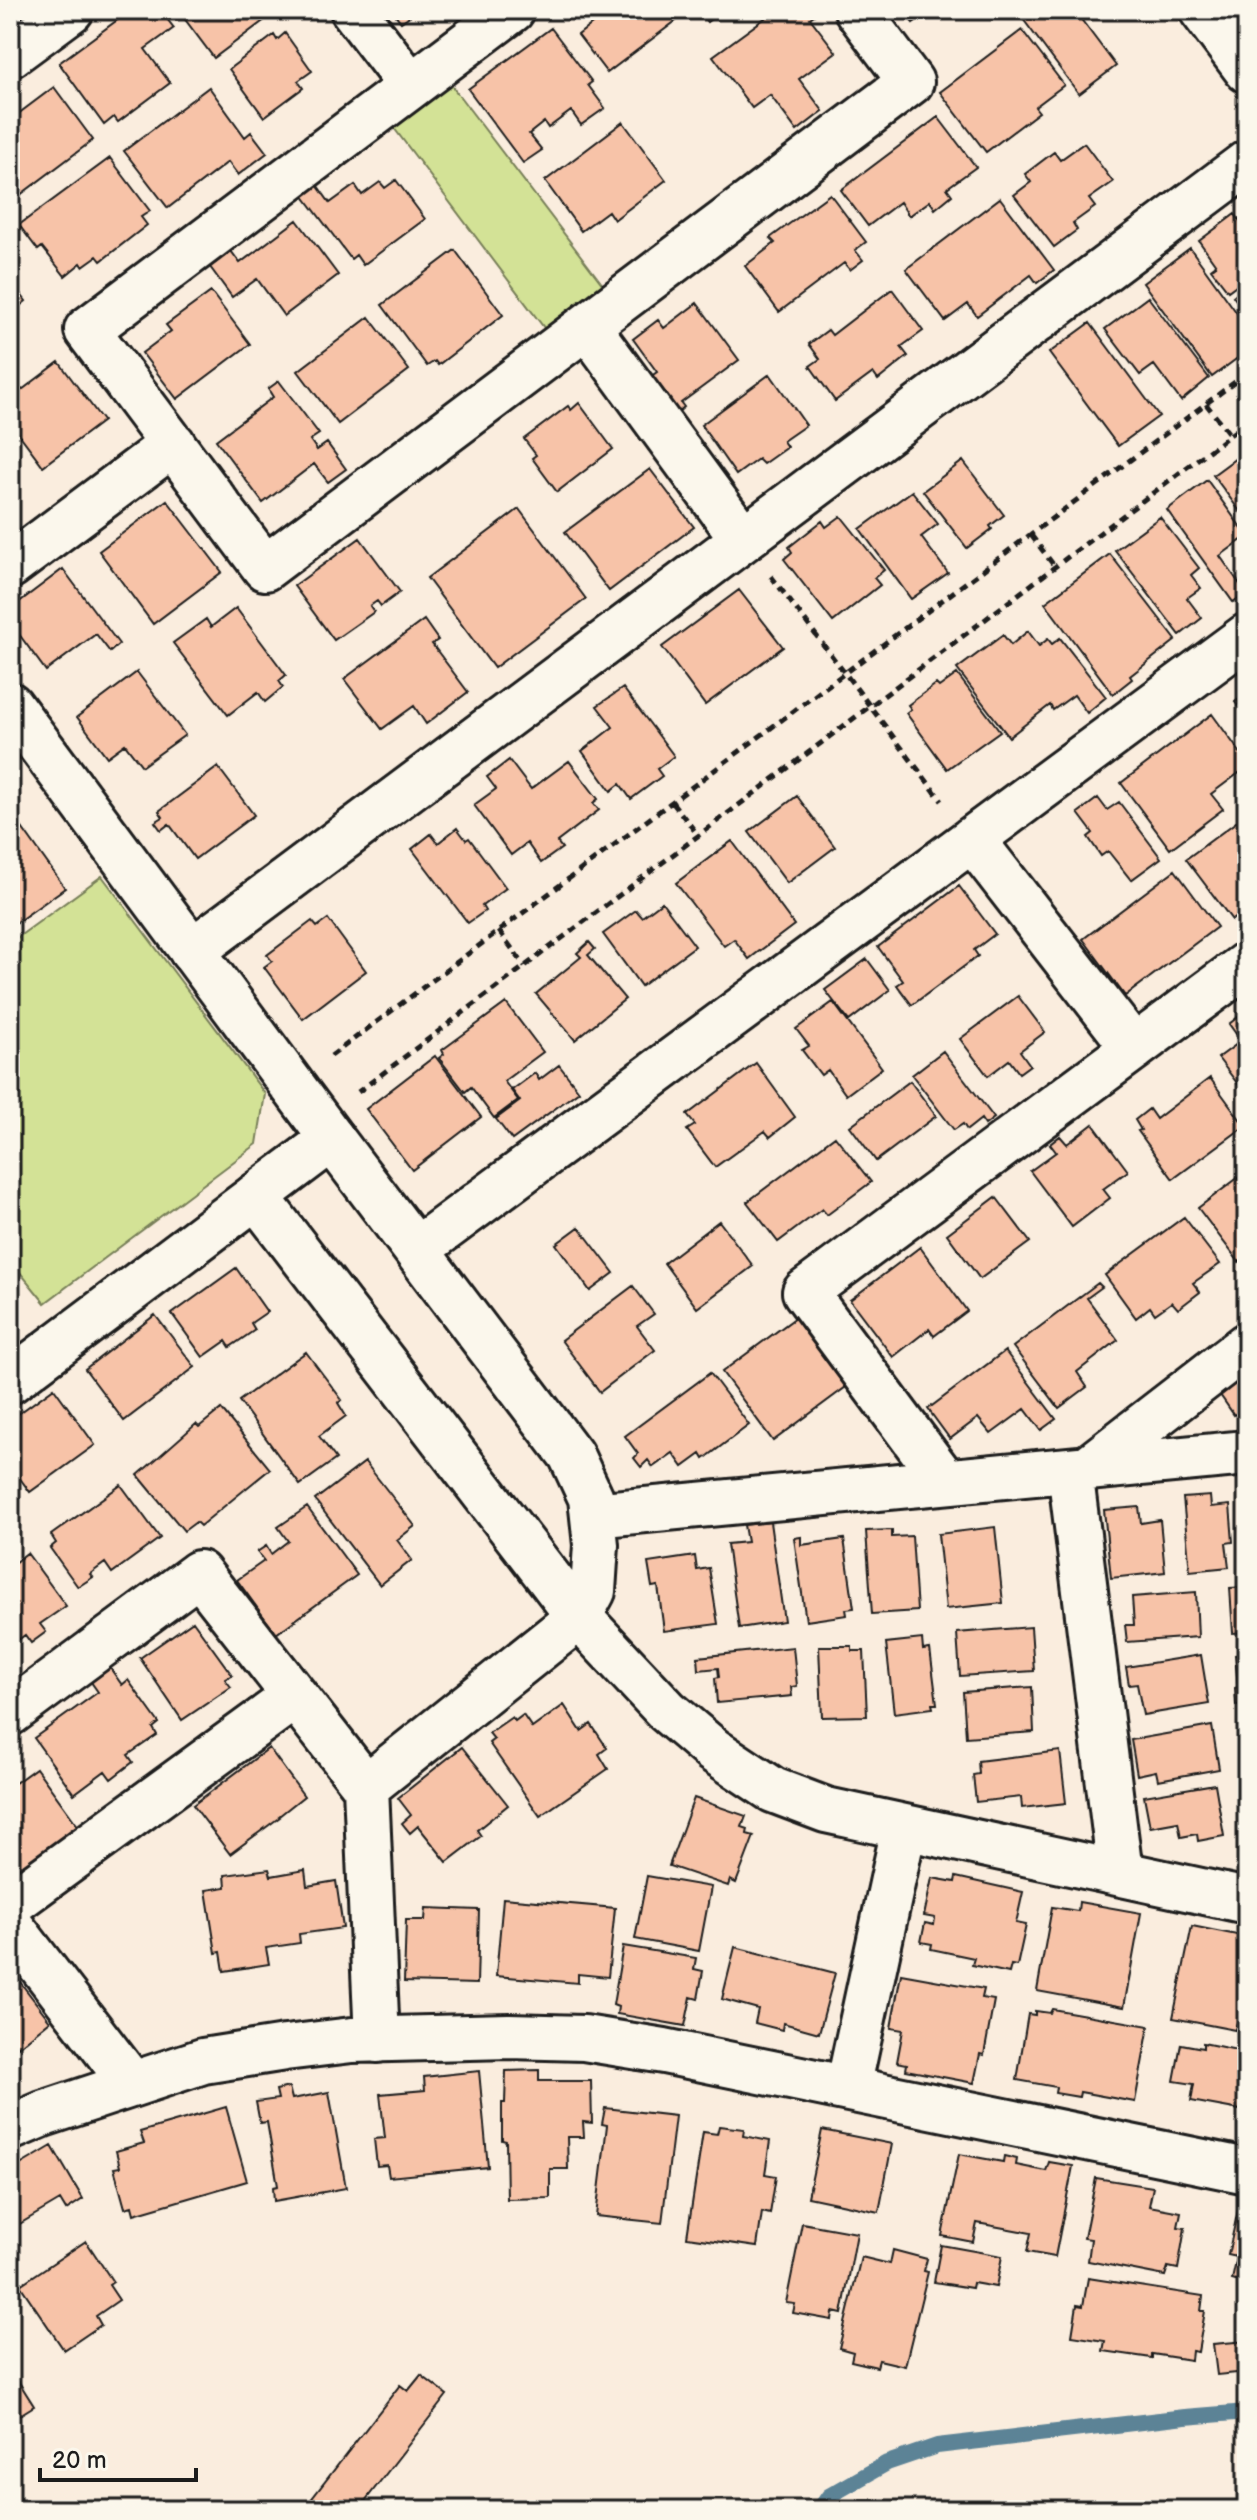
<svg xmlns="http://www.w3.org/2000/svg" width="1257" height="2520" viewBox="0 0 1257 2520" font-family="'Balsamiq Sans',sans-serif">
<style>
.green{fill:#d3e296;stroke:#787f59;stroke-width:2}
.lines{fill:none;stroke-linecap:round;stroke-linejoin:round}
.stream{stroke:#5c8396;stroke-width:16}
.building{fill:#f7c3a8;stroke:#1c1c1c;stroke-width:2}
.minor-casing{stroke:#1c1c1c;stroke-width:50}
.tertiary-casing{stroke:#1c1c1c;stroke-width:50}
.path{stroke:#1c1c1c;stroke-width:5;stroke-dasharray:8 6;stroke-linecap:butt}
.minor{stroke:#fbf7ec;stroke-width:44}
.tertiary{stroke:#fbf7ec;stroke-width:44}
</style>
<rect width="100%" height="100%" fill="#faedde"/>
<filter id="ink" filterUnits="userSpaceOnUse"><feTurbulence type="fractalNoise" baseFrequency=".0125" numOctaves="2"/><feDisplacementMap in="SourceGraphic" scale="16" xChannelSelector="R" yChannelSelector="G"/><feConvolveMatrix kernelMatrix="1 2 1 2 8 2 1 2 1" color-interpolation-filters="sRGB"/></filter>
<g filter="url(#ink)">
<path class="green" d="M448 81 603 285 545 329 391 124Z
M102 876 265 1094 257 1144 45 1303 10 1260V943Z"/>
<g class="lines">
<path class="stream" d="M819 2510 829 2496 887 2463 937 2446 1185 2417 1247 2412"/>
</g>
<path class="building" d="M117 10H160L174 28 145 49 170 83 118 122 114 117 104 125 59 63 120 18 115 12Z
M178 10H260L266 19 214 58Z
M392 10H418L401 22Z
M589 10H682L685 14 607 73 578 35 592 24 584 14Z
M698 10H718L720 12 707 22Z
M776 10H817L818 12 810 18 836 52 799 79 823 111 797 131 770 95 752 108 713 56Z
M903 10H931L913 23Z
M1027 10H1074L1116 66 1079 94 1020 15Z
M551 28 592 82 588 85 605 108 581 125 571 111 548 128 544 122 529 134 542 150 523 163 468 89Z
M1022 30 1064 85 1035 107 1039 112 986 152 940 92Z
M285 33 312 71 298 81 303 88 264 117 229 69 274 35 277 40Z
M54 87 93 140 20 195 10 181V120Z
M209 87 245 137 251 132 267 153 238 175 228 162 168 208 124 151Z
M938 117 976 167 947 188 952 195 935 209 930 201 909 216 900 202 868 226 841 190Z
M623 122 666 180 614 220 608 211 581 231 545 181Z
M1084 143 1113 182 1089 199 1095 207 1073 223 1077 230 1054 247 1014 195 1031 182 1025 174 1054 152 1060 160Z
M110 158 150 211 141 217 147 225 101 261 97 256 83 266 81 263 65 276 42 247 38 250 19 225Z
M396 180 425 219 363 265 356 255 351 259 303 195 317 185 330 203 355 185 362 195 380 182 385 188Z
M830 194 866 242 855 250 863 260 850 270 844 263 779 312 745 266 775 243 770 238Z
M1000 198 1054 270 1037 283 1031 275 977 316 968 304 945 321 906 269Z
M1235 214 1247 231V277L1228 291 1211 269 1216 265 1199 241Z
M297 220 338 275 284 316 257 279 232 297 210 267 231 251 240 263Z
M1190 248 1247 327V351L1212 377 1143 283Z
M455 250 503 315 438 365 435 361 427 366 382 305Z
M10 280 26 301 10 314Z
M1247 285V315L1233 296Z
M892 289 923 331 901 347 908 356 878 380 873 373 835 401 810 366 820 359 809 344 828 330 832 335Z
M211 292 250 344 177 399 142 353 171 331 166 325Z
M1148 297 1209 378 1181 401 1154 365 1140 375 1105 329Z
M697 303 739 360 681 403 684 407 677 413 650 377 657 372 633 339 658 320 664 328Z
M369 317 409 370 338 424 298 371Z
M1090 323 1159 416 1118 446 1049 353Z
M59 362 103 421 43 466 10 422V399Z
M770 374 806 425 783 441 787 447 763 464 758 459 736 475 701 425Z
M279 381 319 434 310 440 317 450 327 443 346 469 328 482 314 464 263 503 216 440 273 397 268 389Z
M579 403 613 449 557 492 532 458 536 455 524 439 568 406 571 410Z
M1247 450V521L1213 475Z
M963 461 1004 515 990 526 992 529 967 548 923 491Z
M650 469 694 527 609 591 565 532Z
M1207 480 1247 536 1220 556 1246 593 1233 602 1167 510Z
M912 491 938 524 921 537 948 573 911 599 860 529Z
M167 500 222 572 153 624 99 551Z
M519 509 586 599 494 668 427 578Z
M841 516 884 570 874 578 880 585 833 622 784 559 792 552 789 547 822 521 826 527Z
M1160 517 1199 568 1191 575 1201 588 1187 598 1202 618 1180 635 1115 550Z
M360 538 400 592 381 606 377 601 370 606 374 612 334 640 294 586Z
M1110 554 1176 640 1130 676 1132 679 1113 694 1045 603Z
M63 569 119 644 110 652 96 634 46 671 10 622V609Z
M739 590 783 647 705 705 662 647Z
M236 608 286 675 279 681 283 687 265 702 258 692 228 715 173 643 206 619 211 627Z
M424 620 438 640 432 644 468 692 426 724 414 706 382 729 344 679Z
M1028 631 1039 646 1048 639 1052 644 1060 638 1106 697 1087 713 1074 695 1053 710 1050 705 1009 737 957 669 1003 635 1011 645Z
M137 672 185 735 142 766 125 744 107 757 77 717Z
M957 674 1000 731 947 769 906 713 911 709 908 705 936 684 939 687Z
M623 688 674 756 657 769 662 776 631 799 620 784 611 791 582 751 613 727 597 706Z
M1247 693V719L1235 702Z
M1212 714 1247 762V767L1211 794 1223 809 1170 849 1121 783Z
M509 760 531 789 569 761 598 799 593 803 599 810 557 842 562 848 541 863 527 843 511 855 474 805 496 789 487 777Z
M218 767 254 815 195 859 169 824 161 830 155 822 163 817 159 811Z
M797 796 835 847 787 883 749 832Z
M1098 798 1107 810 1119 802 1161 858 1131 880 1108 851 1101 856 1088 837 1093 833 1078 813Z
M10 811 65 888 10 927Z
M1247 814V908L1232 920 1186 859Z
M457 828 466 840 469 838 506 888 482 906 485 911 468 923 412 849 431 834 438 843Z
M732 841 794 925 749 959 734 939 724 946 676 883Z
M1175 870 1217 927 1125 996 1083 939Z
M959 886 995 934 974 950 978 956 912 1005 897 985 903 981 878 947Z
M662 902 695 946 641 986 603 934 636 910 642 917Z
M328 919 366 971 303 1019 264 967 272 961 267 955 312 921 317 927Z
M589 942 595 949 588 955 625 999 575 1040 536 994 581 957 577 953Z
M867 959 890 990 849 1021 825 990Z
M1018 996 1045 1032 1020 1051 1030 1065 1019 1073 1009 1060 988 1076 960 1039Z
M833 1002 882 1068 846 1095 828 1070 821 1075 802 1050 809 1046 796 1029Z
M506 1003 543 1052 504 1081 518 1100 494 1118 471 1087 465 1092 439 1058 444 1054 442 1050Z
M1247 1010V1096L1218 1058 1241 1041 1229 1024Z
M943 1051 994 1118 985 1125 981 1119 967 1130 963 1124 954 1130 912 1075Z
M435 1056 481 1117 412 1170 366 1109Z
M756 1063 795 1117 770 1137 765 1131 715 1167 687 1130 695 1125 687 1115Z
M559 1065 579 1091 512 1140 496 1119 520 1101 512 1090 535 1073 539 1080Z
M1210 1078 1245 1126 1173 1179 1138 1131 1141 1130 1135 1120 1149 1109 1156 1119Z
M910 1081 936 1116 876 1161 850 1126Z
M1093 1124 1128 1171 1103 1189 1110 1198 1072 1227 1030 1171 1056 1152 1050 1144 1060 1136 1067 1144Z
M835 1136 871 1182 827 1215 822 1209 778 1242 747 1202Z
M1247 1171V1256L1239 1262 1198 1208Z
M996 1197 1030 1242 980 1279 947 1234Z
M1184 1217 1220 1264 1193 1283 1200 1292 1178 1309 1172 1302 1155 1314 1150 1307 1136 1318 1105 1275Z
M719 1221 753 1266 697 1308 664 1263Z
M579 1227 614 1273 590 1291 556 1244Z
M920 1247 967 1311 934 1336 929 1329 893 1357 850 1300Z
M236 1268 267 1312 251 1323 255 1330 230 1347 226 1341 203 1357 172 1314Z
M1098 1283 1102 1287 1087 1298 1118 1340 1077 1372 1087 1387 1059 1408 1013 1347Z
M633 1286 654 1314 637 1326 655 1350 600 1392 561 1340Z
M155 1315 195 1367 124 1421 85 1369Z
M795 1318 846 1387 773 1441 722 1372Z
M1005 1351 1056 1419 1041 1430 1025 1409 991 1434 978 1418 950 1439 928 1409Z
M306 1352 342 1400 338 1403 346 1416 319 1436 336 1459 300 1485 239 1401Z
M1247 1372V1414L1243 1416 1240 1411 1234 1415 1218 1392Z
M710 1373 749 1425 704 1459 701 1454 683 1467 673 1453 653 1467 648 1460 641 1467 634 1458 638 1454 625 1436Z
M54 1388 95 1445 30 1492 10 1465V1420Z
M221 1409 270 1469 200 1526 196 1522 184 1531 138 1475 196 1424 199 1427Z
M365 1462 415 1526 397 1540 412 1560 380 1585 315 1500Z
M121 1485 160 1538 112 1573 105 1563 90 1574 93 1577 78 1587 50 1548 56 1543 51 1535Z
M1210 1496 1211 1507 1230 1505 1233 1542 1226 1543 1229 1567 1190 1571 1183 1498Z
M307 1507 357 1575 276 1634 237 1580 264 1561 257 1552 266 1546 271 1554 288 1541 278 1527Z
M1139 1507 1141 1523 1160 1520 1165 1572 1111 1578 1104 1510Z
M770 1522 784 1621 739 1628 727 1544 747 1542 744 1525Z
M995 1527 1003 1603 946 1609 938 1534Z
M892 1530V1537L912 1536 917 1611 872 1614 866 1531Z
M801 1537V1545L844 1539 854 1608 846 1609 847 1615 806 1621 794 1538Z
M27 1553 66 1606 40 1624 46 1632 31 1643 25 1635 10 1646V1566Z
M695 1556 697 1570 709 1568 718 1624 664 1631 658 1586 652 1587 648 1563Z
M1247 1587V1632L1233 1633 1230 1588Z
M1196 1592 1198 1637 1127 1642 1125 1625H1134L1132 1597Z
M193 1621 232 1675 225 1679 231 1687 182 1720 140 1658Z
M1031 1627 1034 1671 960 1676 957 1633Z
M922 1639 923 1650 930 1649 937 1704H932L933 1708 894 1713 886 1643Z
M819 1646H852V1651H864L867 1716 822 1717Z
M793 1647 797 1686 791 1687 792 1696 717 1703 715 1678 719 1677 718 1668 699 1670 698 1657Z
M1247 1654V1704L1236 1705 1235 1688 1238 1687 1235 1655Z
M1201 1655 1209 1704 1143 1715 1137 1684 1129 1685 1126 1667Z
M110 1668 122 1685 128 1680 159 1723 153 1728 157 1735 128 1755 133 1762 111 1779 105 1771 74 1794 34 1738 98 1692 91 1682Z
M1032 1687 1034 1732 966 1737 963 1692Z
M564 1705 581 1731 591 1724 607 1748 599 1754 608 1769 540 1816 489 1743 494 1739 489 1733 512 1717 515 1721 523 1715 532 1728Z
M1212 1726 1219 1769 1158 1780 1156 1771 1137 1775 1131 1740Z
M1244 1734H1247V1771H1245Z
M462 1747 508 1805 477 1830 481 1836 447 1862 418 1826 410 1833 402 1823 411 1815 398 1798Z
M269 1748 304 1796 279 1816 280 1817 230 1854 193 1805Z
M1060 1751 1066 1803 1022 1808 1021 1797 976 1802 973 1775 979 1774 978 1761Z
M36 1768 78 1826 32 1859 38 1867 10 1877V1775L15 1783Z
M1215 1784 1224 1836 1198 1841 1197 1834 1181 1837 1178 1822 1150 1827 1144 1796Z
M694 1798 746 1816 742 1827 748 1829 747 1834 754 1836 736 1883 730 1880 728 1886 669 1866Z
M269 1869 271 1876 305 1870 307 1886 336 1881 343 1928 299 1934 300 1943 266 1948 269 1964 224 1971 221 1952 216 1953 206 1890 226 1887 225 1875Z
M647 1876 711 1887 699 1951 635 1939Z
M956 1877 1023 1892 1016 1923 1026 1925 1017 1966 1011 1965 1009 1973 972 1965 974 1958 931 1949 932 1944 921 1942 925 1923 934 1925 935 1918 924 1916 932 1878 955 1882Z
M503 1898 615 1908 608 1977 578 1974V1983L496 1976Z
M1079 1902 1141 1913 1124 2007 1037 1991 1052 1907 1078 1911Z
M426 1908 479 1910 477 1984 404 1982 406 1920H425Z
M1192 1926 1247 1937 1245 2003H1247V2016L1239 2014 1235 2030 1173 2018Z
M623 1946 696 1958 694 1969 703 1971 698 1999 691 1997 685 2026 617 2014 618 2007 613 2005Z
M735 1947 835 1973 819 2033 783 2023 782 2030 755 2023 758 2009 722 1999Z
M10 1969 50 2021 18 2047 12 2038 10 2040Z
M901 1974 984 1989 982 1998 994 2000 984 2055 980 2054 974 2083 906 2070 907 2064 897 2062 903 2030 891 2028Z
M1052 2009 1149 2026 1135 2102 1080 2092 1079 2097 1055 2093 1056 2087 1017 2080 1028 2014 1035 2015V2011L1050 2013Z
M1203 2043 1247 2052V2100L1242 2099 1240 2110 1191 2101 1194 2084 1174 2081 1181 2044 1203 2048Z
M539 2070V2081H591L592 2123 583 2122 584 2137H567L568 2169H550V2198L507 2199 506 2141 502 2140V2103H505L506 2071Z
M479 2071 488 2167 389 2177 387 2165 377 2166 374 2139 385 2138 380 2094 425 2090 424 2077Z
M289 2087 292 2099 329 2092 346 2188 274 2201 273 2187 278 2186 267 2122 260 2123 256 2102 278 2099 276 2090Z
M226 2107 247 2181 134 2214 132 2206 125 2208 114 2168 120 2167 116 2151 144 2143 140 2132Z
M605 2108 675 2116 662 2223 596 2216 607 2125 602 2124Z
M719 2126 744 2129 743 2136 770 2141 765 2174 776 2176 770 2214 762 2212 757 2247 687 2237 703 2132 717 2134Z
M822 2130 892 2144 879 2212 808 2197Z
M52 2146 83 2199 66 2210 60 2200 11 2229 10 2171Z
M959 2154 1003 2162 1004 2156 1017 2159 1016 2165 1046 2171 1049 2162 1073 2166 1055 2257 1027 2252 1031 2233 977 2223 973 2242 942 2236Z
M1096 2178 1153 2187 1149 2206 1181 2212 1178 2227 1185 2228 1178 2269 1168 2267 1165 2276 1088 2261 1091 2239 1084 2238Z
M1246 2207H1247V2284L1232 2280 1237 2257 1228 2255 1238 2210 1245 2211Z
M802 2223 857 2233 842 2314 833 2312 832 2320 793 2313 795 2304 786 2303Z
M86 2241 113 2282 109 2285 119 2300 96 2316 101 2325 64 2350 20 2285Z
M941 2245 1002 2256 996 2287 973 2283 972 2288 934 2282Z
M893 2250 927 2259 924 2271 928 2272 905 2366 879 2360 877 2367 851 2361 853 2352 839 2348 861 2257 890 2264Z
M1088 2278 1203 2296 1201 2311H1205L1198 2352 1192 2351 1191 2360 1152 2354V2358L1103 2351 1105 2341 1072 2336 1077 2305 1083 2306Z
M1247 2341V2372L1217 2375 1213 2344Z
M10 2368 34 2406 10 2421Z
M421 2375 447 2395 358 2510H303L400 2385 408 2391Z"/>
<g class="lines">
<defs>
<path id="minor" d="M353 10 411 86
M512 10 87 330 265 568 911 82 857 10
M10 55 71 10
M587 326 743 539
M10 566 173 444
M972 839 1134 1048
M192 951 1247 163
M332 1139 571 1455 591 1498 596 1545 593 1591 579 1617 366 1787
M256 1196 579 1617
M416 1250 1247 636
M1088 1468 1247 1345
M1070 1470 1120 1873
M945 1481 805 1292 1247 964
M593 1515 1247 1453
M10 1713 199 1573 366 1787 377 2040
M10 1904 295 1696
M10 1925 132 2084
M848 2088 904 1828
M10 2128 43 2114 203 2061 285 2048 352 2040 509 2036 584 2038 664 2051 1247 2171"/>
<path id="tertiary" d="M1202 10 1247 70
M10 705 332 1139 10 1381
M579 1617 667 1711 713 1750 773 1790 826 1810 1247 1901"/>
</defs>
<use href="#minor" class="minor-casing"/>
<use href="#tertiary" class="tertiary-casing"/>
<path class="path" d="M1206 404 1230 435
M1031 535 1055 567
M771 576 942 801
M672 802 698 835
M499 931 525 966
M331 1056 1247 373
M358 1092 1247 422"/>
<use href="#minor" class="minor"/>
<use href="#tertiary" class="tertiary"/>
</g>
</g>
<rect width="1257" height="2520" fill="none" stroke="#fbf7ec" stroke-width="40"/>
<rect x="20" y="20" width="1217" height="2480" fill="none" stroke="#1c1c1c" stroke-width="3" filter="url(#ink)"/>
<path d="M40 2468v12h156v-12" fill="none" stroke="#1c1c1c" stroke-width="4"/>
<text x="52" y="2468" font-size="24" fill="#1c1c1c" stroke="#fbf7ec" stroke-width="6" paint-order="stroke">20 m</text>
</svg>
